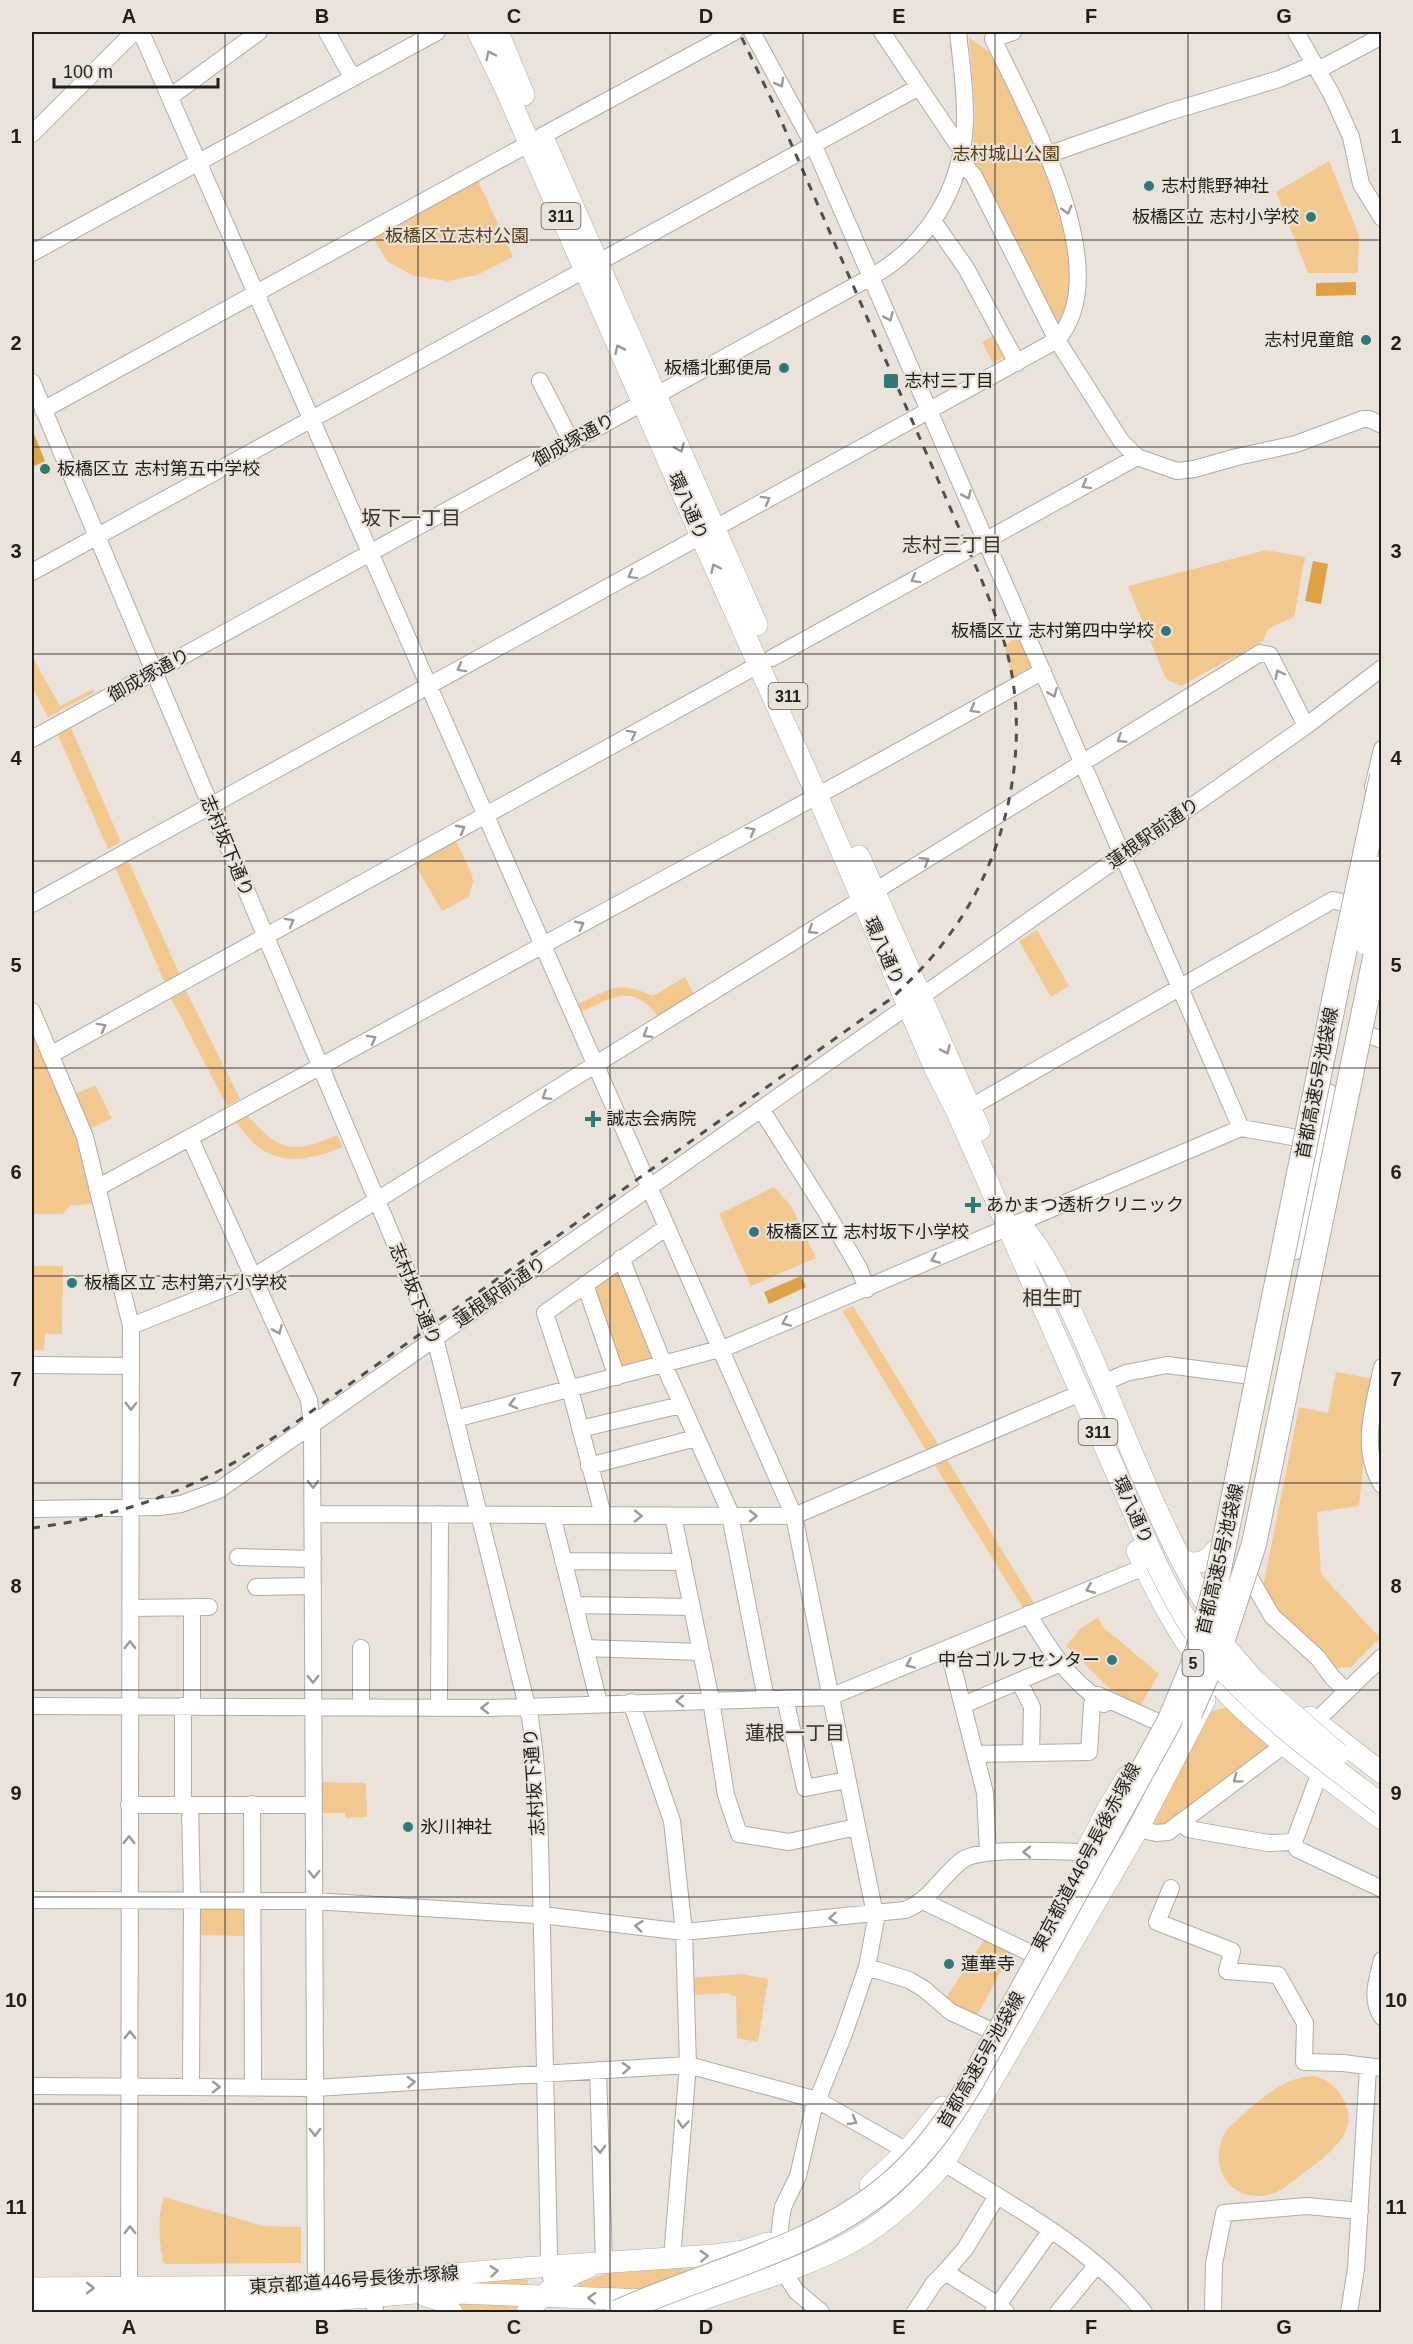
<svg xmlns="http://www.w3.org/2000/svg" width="1413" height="2344" viewBox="0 0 1413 2344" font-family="Helvetica,'Noto Sans JP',sans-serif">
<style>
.green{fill:#f3c88f}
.water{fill:#dfa146}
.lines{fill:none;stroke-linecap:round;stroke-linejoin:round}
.minor-casing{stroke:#b0aba3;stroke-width:18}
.major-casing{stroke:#b0aba3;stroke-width:22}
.highway-casing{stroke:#b0aba3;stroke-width:26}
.minor{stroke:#fff;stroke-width:16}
.major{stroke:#fff;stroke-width:21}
.highway{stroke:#fff;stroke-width:24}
.rail{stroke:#524f4b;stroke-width:3;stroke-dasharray:8 8;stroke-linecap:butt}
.major-bridge-casing{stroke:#b0aba3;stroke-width:22;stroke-linecap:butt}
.highway-bridge-casing{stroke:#b0aba3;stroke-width:26;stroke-linecap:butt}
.major-bridge{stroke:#fff;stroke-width:21}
.highway-bridge{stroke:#fff;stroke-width:24}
.oneway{stroke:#9b9a98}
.grid{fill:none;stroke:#201e1b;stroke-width:1.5;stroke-opacity:0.55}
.poi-dot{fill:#307979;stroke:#e9e3db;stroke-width:2}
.labels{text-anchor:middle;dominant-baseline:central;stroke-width:4.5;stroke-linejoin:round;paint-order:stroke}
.shield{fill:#e9e3db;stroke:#5c5955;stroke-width:1.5}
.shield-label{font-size:16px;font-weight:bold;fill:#201e1b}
.park-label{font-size:18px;fill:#543a15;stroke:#e9e3db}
.poi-label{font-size:18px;fill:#201e1b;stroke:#e9e3db;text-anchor:start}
.street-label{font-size:18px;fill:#201e1b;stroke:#e9e3db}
.neighbourhood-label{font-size:20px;fill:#37322c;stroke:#e9e3db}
.neatline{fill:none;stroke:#201e1b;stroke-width:2}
.grid-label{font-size:20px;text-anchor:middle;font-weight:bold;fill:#201e1b}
</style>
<rect width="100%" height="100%" fill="#e9e3db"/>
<path class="green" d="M969 37 996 57 1041 152 1067 227 1073 291 1056 329 972 160 975 111Z
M1329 161 1359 236 1358 273H1308L1276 192Z
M477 178 513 257 477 275 448 281 414 276 387 261 371 234Z
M993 336 1003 357 993 363 982 342Z
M1266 550 1305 557 1294 617 1268 629 1263 641 1181 686 1166 679 1128 586Z
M1026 629 1043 671 1014 687 1005 646Z
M32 656 60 706 93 689 95 692 48 717 32 687Z
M71 728 121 842 108 849 58 735Z
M456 841 472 875 473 883 469 897 442 911 414 863Z
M127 858 180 975 165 983 114 865Z
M1037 930 1069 986 1051 997 1019 941Z
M685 977 696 998 661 1020C634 983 616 995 582 1012L578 1004C610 989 618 980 653 996Z
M184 987 240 1099 227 1106 169 994Z
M32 1025 81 1144 96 1203 70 1206 63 1214H32Z
M95 1085 112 1118 87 1130 72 1095Z
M247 1115C279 1151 292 1155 337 1135L343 1147C316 1158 283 1167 257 1146 249 1140 242 1129 235 1121Z
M774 1187 791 1206 816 1258 751 1286 719 1214Z
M616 1265 655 1362 620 1372 589 1284Z
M32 1266H63L62 1334H45L44 1350H32Z
M853 1306 939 1446 927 1452 842 1311Z
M1336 1372 1373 1379 1359 1506 1317 1512 1321 1574 1380 1638 1351 1667 1336 1668 1278 1612 1263 1587 1299 1407 1328 1413Z
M946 1458 1036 1606 1025 1611 934 1464Z
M1098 1617 1103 1627 1159 1674 1140 1706 1110 1689 1066 1646 1081 1628Z
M1224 1708H1234L1273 1745 1185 1816 1162 1826 1149 1823 1202 1719 1212 1711Z
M318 1782 366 1783 367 1817 345 1818V1813H318Z
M201 1906 245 1908 247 1936 195 1935V1910Z
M985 1938 1012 1950 976 2018 944 2001Z
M742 1974 768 1979 758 2042 737 2038 736 1996H732L728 1993 692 1995 690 1978Z
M1313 2076C1326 2079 1335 2085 1342 2097 1362 2130 1332 2151 1309 2169 1298 2177 1287 2187 1275 2193 1231 2208 1203 2164 1228 2128 1253 2107 1279 2077 1313 2076Z
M164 2197 263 2226 301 2227V2263L166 2264 163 2262C159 2239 157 2219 164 2197Z
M657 2267 700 2269 693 2291 579 2288V2283L616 2270Z
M524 2279 528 2280V2283L521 2286 441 2282Z
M457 2301 517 2305 518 2307 513 2312H461Z"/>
<path class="water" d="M1356 282V295L1316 296V283Z
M32 429 45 461 32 467Z
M1313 561 1328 564 1321 604 1305 601Z
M801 1276 806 1287 769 1304 764 1292Z"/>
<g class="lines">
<defs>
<path id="minor" d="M141 32 794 1516 876 1919 867 1967 844 2034 813 2111 798 2176 783 2207 781 2220 779 2239 784 2272 796 2291 821 2312
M327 32 352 77
M752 32 814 146 1241 1128 1298 1138
M882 32 962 151
M1296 32 1332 95 1351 137 1361 184 1382 218
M1318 70 1382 36
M170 97 259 32
M32 134 134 32
M542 136 734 32
M1047 155 1169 112 1279 79 1314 64
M960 163 967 168 974 176 1057 340 1121 441 1137 457 1177 471 1194 469 1237 457 1296 444 1363 419H1369L1382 425
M933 221 966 268 1017 363
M32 253 437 32
M540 381 568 435
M32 382 435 1338 530 1718C541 1788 540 1860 542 1931 545 2038 547 2146 549 2254L551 2278
M43 410 530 143
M32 572 919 87
M772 658 1137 457
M32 739 871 277C928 245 962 188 965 123 966 93 961 62 958 32
M1373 787 1382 749
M875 891 1260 653 1270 655 1306 726
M32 904 1057 340C1119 270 1026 109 993 39L1013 32
M32 1011 85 1137 131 1326 129 2288
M1361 1032 1382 1040
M50 1055 760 664
M971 1107 1333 900 1347 904 1362 912
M761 1109 825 1210 859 1268 867 1289
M190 1138 309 1400 312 1425 316 2286
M97 1188 881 761 1043 671
M621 1258 664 1365 729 1510 766 1699
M585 1284 617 1377
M131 1326 253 1277 862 899
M32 1365 131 1366
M1382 1367C1374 1407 1359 1448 1382 1485
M1103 1383 1126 1373 1167 1365 1251 1376
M455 1419 727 1347 1241 1128
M580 1429 681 1405
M589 1466 696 1438
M32 1509 160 1507 181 1504 219 1490 1306 726 1382 668
M313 1514 794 1516 1069 1398
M552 1515 599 1703
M603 1515 570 1389 545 1313 667 1227
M673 1516 711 1700 726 1795 739 1834 789 1842 856 1827
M238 1557 313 1559
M563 1561 683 1562
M1249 1576 1272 1616 1318 1658 1332 1677 1346 1691
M256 1587 313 1586
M575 1605 692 1607
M130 1608 209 1607
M192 1608V1706
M1028 1614C1051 1652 1067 1677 1104 1704
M585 1648 701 1652
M948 1648 985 1793 988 1852
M1019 1681 1032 1707 1031 1753
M785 1698 805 1788 847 1780
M631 1702 672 1821 684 1932 688 2065 672 2257
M963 1705 1059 1664
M32 1706 490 1708 830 1697 1144 1567
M183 1706V1805
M361 1706V1648
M439 1707 440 1514
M975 1754 1089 1752 1092 1704 1098 1695 1160 1723
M252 1804 253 2087
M129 1805H314
M190 1805 192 1900 191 2087
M1138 1829 1156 1833 1168 1832 1316 1721 1382 1657
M1188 1829 1268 1843 1294 1842 1320 1772 1325 1765
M1294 1842 1297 1849 1382 1889
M1171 1888 1157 1922 1232 1951 1227 1971 1278 1975 1305 2023 1304 2062 1343 2063 1382 2068
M32 1900 314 1901 550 1916 684 1932 905 1910C930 1900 941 1877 961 1861 980 1846 1059 1852 1086 1852
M923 1901 1034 1955
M1382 1960C1377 1980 1370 2000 1382 2017
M867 1967 909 1980 924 1989 951 2012 990 2030
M598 2070 604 2262
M32 2086 315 2088 688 2065 817 2100 907 2151
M944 2163C1014 2207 1091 2247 1144 2312
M997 2196 965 2249 945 2272 998 2305 1006 2312
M374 2296 375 2312
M915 2312 934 2283 945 2272
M993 2312 1051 2230
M1058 2312 1096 2266
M1213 2312 1214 2264 1224 2213 1307 2206 1360 2211
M1349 2312 1356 2269 1368 2068"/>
<path id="major" d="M478 32 506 90 708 552 824 811 936 1071 957 1112 1156 1563
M498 32 524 95
M544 140 757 625
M859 856 980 1130
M1023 1228C1049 1255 1070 1310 1086 1344 1127 1436 1161 1536 1216 1620
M1137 1551C1152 1584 1169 1617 1190 1648 1238 1718 1315 1768 1382 1819
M1181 1559C1194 1567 1208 1562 1216 1550
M1310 1717 1382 1773
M1088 1847 1107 1810 1127 1777
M870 2185 907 2151 943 2107
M32 2288 316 2286 523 2268 715 2255 744 2251 768 2243
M423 2295 442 2301 452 2312
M32 2302H306L415 2293H457L647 2300
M527 2312C545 2293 563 2276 589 2267
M668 2312C730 2287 797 2273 855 2240 890 2220 918 2193 944 2163L1138 1829 1205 1700"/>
<path id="highway" d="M1295 1247 1327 1096"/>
</defs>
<use href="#minor" class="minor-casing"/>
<use href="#major" class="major-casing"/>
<use href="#highway" class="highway-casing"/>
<use href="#minor" class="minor"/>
<use href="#major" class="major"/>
<use href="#highway" class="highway"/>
<path class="rail" d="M32 1528C95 1520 156 1503 213 1474 237 1462 259 1447 281 1433L892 998C913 978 933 958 950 934 1003 862 1027 764 1012 675 1006 641 993 608 980 576L776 109 739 32"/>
<defs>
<path id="major-bridge" d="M1156 1563C1174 1600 1194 1637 1221 1668 1268 1720 1326 1762 1382 1805
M1211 1630 1255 1681 1339 1754"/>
<path id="highway-bridge" d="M1366 942 1382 868
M1190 1713 1224 1636 1254 1544 1382 924
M618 2312C708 2271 812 2250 889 2185 923 2156 948 2121 971 2083L1169 1722 1195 1660 1216 1584 1338 981 1382 776"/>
</defs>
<use href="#major-bridge" class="major-bridge-casing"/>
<use href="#highway-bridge" class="highway-bridge-casing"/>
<use href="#major-bridge" class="major-bridge"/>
<use href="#highway-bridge" class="highway-bridge"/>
</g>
<defs><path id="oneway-chevron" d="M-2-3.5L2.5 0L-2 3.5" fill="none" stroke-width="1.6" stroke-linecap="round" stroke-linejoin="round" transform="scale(1.5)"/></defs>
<g class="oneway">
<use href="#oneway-chevron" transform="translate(490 55) rotate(-116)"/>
<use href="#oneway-chevron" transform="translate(780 83) rotate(61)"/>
<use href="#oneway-chevron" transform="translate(1067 210) rotate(75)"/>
<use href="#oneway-chevron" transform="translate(889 317) rotate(66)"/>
<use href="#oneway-chevron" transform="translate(619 349) rotate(-114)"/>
<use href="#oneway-chevron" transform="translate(680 448) rotate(67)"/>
<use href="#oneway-chevron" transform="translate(1086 485) rotate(151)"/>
<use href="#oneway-chevron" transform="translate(967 495) rotate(66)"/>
<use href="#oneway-chevron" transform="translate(766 500) rotate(-29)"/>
<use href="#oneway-chevron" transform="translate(715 568) rotate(-115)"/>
<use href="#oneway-chevron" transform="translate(632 575) rotate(151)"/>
<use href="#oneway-chevron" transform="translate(915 579) rotate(151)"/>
<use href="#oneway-chevron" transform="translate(461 668) rotate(151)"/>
<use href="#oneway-chevron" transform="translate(1279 674) rotate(-117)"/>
<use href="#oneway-chevron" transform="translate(1053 693) rotate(67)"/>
<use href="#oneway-chevron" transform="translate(974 709) rotate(151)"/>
<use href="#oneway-chevron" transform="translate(632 734) rotate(-29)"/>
<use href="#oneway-chevron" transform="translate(1121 739) rotate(147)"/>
<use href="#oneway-chevron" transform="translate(461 829) rotate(-28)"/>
<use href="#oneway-chevron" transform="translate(751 831) rotate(-29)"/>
<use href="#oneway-chevron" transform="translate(925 861) rotate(-32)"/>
<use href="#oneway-chevron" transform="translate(290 922) rotate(-29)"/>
<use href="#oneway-chevron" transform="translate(580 925) rotate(-28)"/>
<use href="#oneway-chevron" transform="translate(812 930) rotate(148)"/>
<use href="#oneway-chevron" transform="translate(102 1027) rotate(-29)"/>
<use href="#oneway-chevron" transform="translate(647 1034) rotate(148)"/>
<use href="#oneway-chevron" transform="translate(372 1039) rotate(-29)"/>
<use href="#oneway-chevron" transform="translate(946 1050) rotate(66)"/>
<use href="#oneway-chevron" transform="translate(546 1096) rotate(148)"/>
<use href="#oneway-chevron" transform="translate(935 1259) rotate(157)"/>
<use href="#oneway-chevron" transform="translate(786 1322) rotate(157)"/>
<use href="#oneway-chevron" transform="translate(278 1330) rotate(66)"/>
<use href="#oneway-chevron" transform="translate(513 1404) rotate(166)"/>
<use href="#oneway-chevron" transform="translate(131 1406) rotate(90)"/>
<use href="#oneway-chevron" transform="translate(313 1484) rotate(89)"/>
<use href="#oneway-chevron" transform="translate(638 1516) rotate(1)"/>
<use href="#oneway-chevron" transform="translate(753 1516)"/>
<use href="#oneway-chevron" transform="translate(1090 1589) rotate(158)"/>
<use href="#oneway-chevron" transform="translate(130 1645) rotate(-90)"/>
<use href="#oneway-chevron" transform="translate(910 1664) rotate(157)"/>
<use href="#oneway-chevron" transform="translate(313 1679) rotate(90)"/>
<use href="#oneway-chevron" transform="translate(680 1701) rotate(179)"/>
<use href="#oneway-chevron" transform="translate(485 1708) rotate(-180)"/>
<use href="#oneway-chevron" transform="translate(1237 1779) rotate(143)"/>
<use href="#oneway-chevron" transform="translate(129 1840) rotate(-90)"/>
<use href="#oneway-chevron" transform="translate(1027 1852) rotate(180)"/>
<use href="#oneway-chevron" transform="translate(314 1874) rotate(90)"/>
<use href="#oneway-chevron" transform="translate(833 1918) rotate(175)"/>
<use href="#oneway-chevron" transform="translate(639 1926) rotate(-173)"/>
<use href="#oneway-chevron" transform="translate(130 2035) rotate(-90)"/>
<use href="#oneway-chevron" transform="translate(626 2068) rotate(-3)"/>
<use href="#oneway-chevron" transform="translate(411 2082) rotate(-4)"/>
<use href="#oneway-chevron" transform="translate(216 2087) rotate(1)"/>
<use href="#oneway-chevron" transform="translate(853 2121) rotate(30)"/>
<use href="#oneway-chevron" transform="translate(683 2124) rotate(95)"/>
<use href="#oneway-chevron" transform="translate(315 2132) rotate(90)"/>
<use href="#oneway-chevron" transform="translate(600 2149) rotate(88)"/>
<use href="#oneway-chevron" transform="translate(130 2230) rotate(-90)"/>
<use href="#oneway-chevron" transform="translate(704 2256) rotate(-3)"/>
<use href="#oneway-chevron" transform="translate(494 2271) rotate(-5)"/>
<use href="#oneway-chevron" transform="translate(90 2288)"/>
<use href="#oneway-chevron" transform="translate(592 2298) rotate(-177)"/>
</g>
<path class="grid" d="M225 32V2312M418 32V2312M610 32V2312M803 32V2312M995 32V2312M1188 32V2312M32 240H1382M32 447H1382M32 654H1382M32 861H1382M32 1068H1382M32 1276H1382M32 1483H1382M32 1690H1382M32 1897H1382M32 2104H1382"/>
<g class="poi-dot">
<circle cx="1149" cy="186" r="6"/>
<circle cx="1311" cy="217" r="6"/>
<circle cx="1366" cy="340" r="6"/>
<circle cx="784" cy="368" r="6"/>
<rect x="883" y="373" width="16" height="16" rx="3"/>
<circle cx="45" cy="469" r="6"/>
<circle cx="1166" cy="631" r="6"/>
<path d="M590 1110h6v6h6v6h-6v6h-6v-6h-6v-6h6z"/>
<path d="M970 1196h6v6h6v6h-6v6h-6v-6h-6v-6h6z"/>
<circle cx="754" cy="1232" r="6"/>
<circle cx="72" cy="1283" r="6"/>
<circle cx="1112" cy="1660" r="6"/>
<circle cx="408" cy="1827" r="6"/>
<circle cx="949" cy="1964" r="6"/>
</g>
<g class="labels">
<g class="shield">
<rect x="541.5" y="203" width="39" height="26" rx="4.5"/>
<rect x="768.5" y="683" width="39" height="26" rx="4.5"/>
<rect x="1078.5" y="1419" width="39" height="26" rx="4.5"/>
<rect x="1182.5" y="1650" width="21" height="26" rx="4.5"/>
</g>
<g class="shield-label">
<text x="561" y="216">311</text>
<text x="788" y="696">311</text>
<text x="1098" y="1432">311</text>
<text x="1193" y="1663">5</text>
</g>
<g class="park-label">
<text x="1006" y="154">志村城山公園</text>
<text x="457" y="236">板橋区立志村公園</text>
</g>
<g class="poi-label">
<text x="1161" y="186">志村熊野神社</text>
<text x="1299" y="217" text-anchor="end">板橋区立 志村小学校</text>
<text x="1354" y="340" text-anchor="end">志村児童館</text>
<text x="772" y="368" text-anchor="end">板橋北郵便局</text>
<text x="904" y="381">志村三丁目</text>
<text x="57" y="469">板橋区立 志村第五中学校</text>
<text x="1154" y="631" text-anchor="end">板橋区立 志村第四中学校</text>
<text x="606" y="1119">誠志会病院</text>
<text x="986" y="1205">あかまつ透析クリニック</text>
<text x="766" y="1232">板橋区立 志村坂下小学校</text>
<text x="84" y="1283">板橋区立 志村第六小学校</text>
<text x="1100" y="1660" text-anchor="end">中台ゴルフセンター</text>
<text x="420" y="1827">氷川神社</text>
<text x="961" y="1964">蓮華寺</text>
</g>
<g class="street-label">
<text transform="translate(574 440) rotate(-29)">御成塚通り</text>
<text transform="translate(688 506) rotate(66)">環八通り</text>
<text transform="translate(149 675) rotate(-29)">御成塚通り</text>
<text transform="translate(1153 833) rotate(-35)">蓮根駅前通り</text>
<text transform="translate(227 846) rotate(67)">志村坂下通り</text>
<text transform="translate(884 951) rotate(66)">環八通り</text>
<text transform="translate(1317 1083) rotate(-79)">首都高速5号池袋線</text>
<text transform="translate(500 1292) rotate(-35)">蓮根駅前通り</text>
<text transform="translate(415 1294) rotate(68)">志村坂下通り</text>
<text transform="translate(1133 1510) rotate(66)">環八通り</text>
<text transform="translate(1220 1559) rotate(-77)">首都高速5号池袋線</text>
<text transform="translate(534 1782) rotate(-94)">志村坂下通り</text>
<text transform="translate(1086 1857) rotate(-62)">東京都道446号長後赤塚線</text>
<text transform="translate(981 2060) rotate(-60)">首都高速5号池袋線</text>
<text transform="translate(354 2280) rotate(-4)">東京都道446号長後赤塚線</text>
</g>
<g class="neighbourhood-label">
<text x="411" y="518">坂下一丁目</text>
<text x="952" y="545">志村三丁目</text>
<text x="1052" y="1298">相生町</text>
<text x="795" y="1733">蓮根一丁目</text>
</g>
</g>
<rect width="1413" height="2344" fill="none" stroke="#e9e3db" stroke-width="66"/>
<path d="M54 78v9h164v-9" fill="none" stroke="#201e1b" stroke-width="3"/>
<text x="63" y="78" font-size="18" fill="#201e1b" stroke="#e9e3db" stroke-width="4.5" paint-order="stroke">100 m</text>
<rect x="33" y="33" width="1347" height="2278" class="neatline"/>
<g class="grid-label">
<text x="129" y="23">A</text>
<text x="322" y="23">B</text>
<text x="514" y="23">C</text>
<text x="706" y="23">D</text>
<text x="899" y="23">E</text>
<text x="1091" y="23">F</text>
<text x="1284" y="23">G</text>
<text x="16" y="143">1</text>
<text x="1396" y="143">1</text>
<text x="16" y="350">2</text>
<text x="1396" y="350">2</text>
<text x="16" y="558">3</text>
<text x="1396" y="558">3</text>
<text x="16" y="765">4</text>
<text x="1396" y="765">4</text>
<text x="16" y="972">5</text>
<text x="1396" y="972">5</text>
<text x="16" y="1179">6</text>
<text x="1396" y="1179">6</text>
<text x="16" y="1386">7</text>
<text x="1396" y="1386">7</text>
<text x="16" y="1593">8</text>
<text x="1396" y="1593">8</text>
<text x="16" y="1800">9</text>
<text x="1396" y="1800">9</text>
<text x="16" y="2007">10</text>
<text x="1396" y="2007">10</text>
<text x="16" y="2214">11</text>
<text x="1396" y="2214">11</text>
<text x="129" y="2334">A</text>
<text x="322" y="2334">B</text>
<text x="514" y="2334">C</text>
<text x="706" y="2334">D</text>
<text x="899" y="2334">E</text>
<text x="1091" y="2334">F</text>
<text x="1284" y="2334">G</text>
</g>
</svg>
